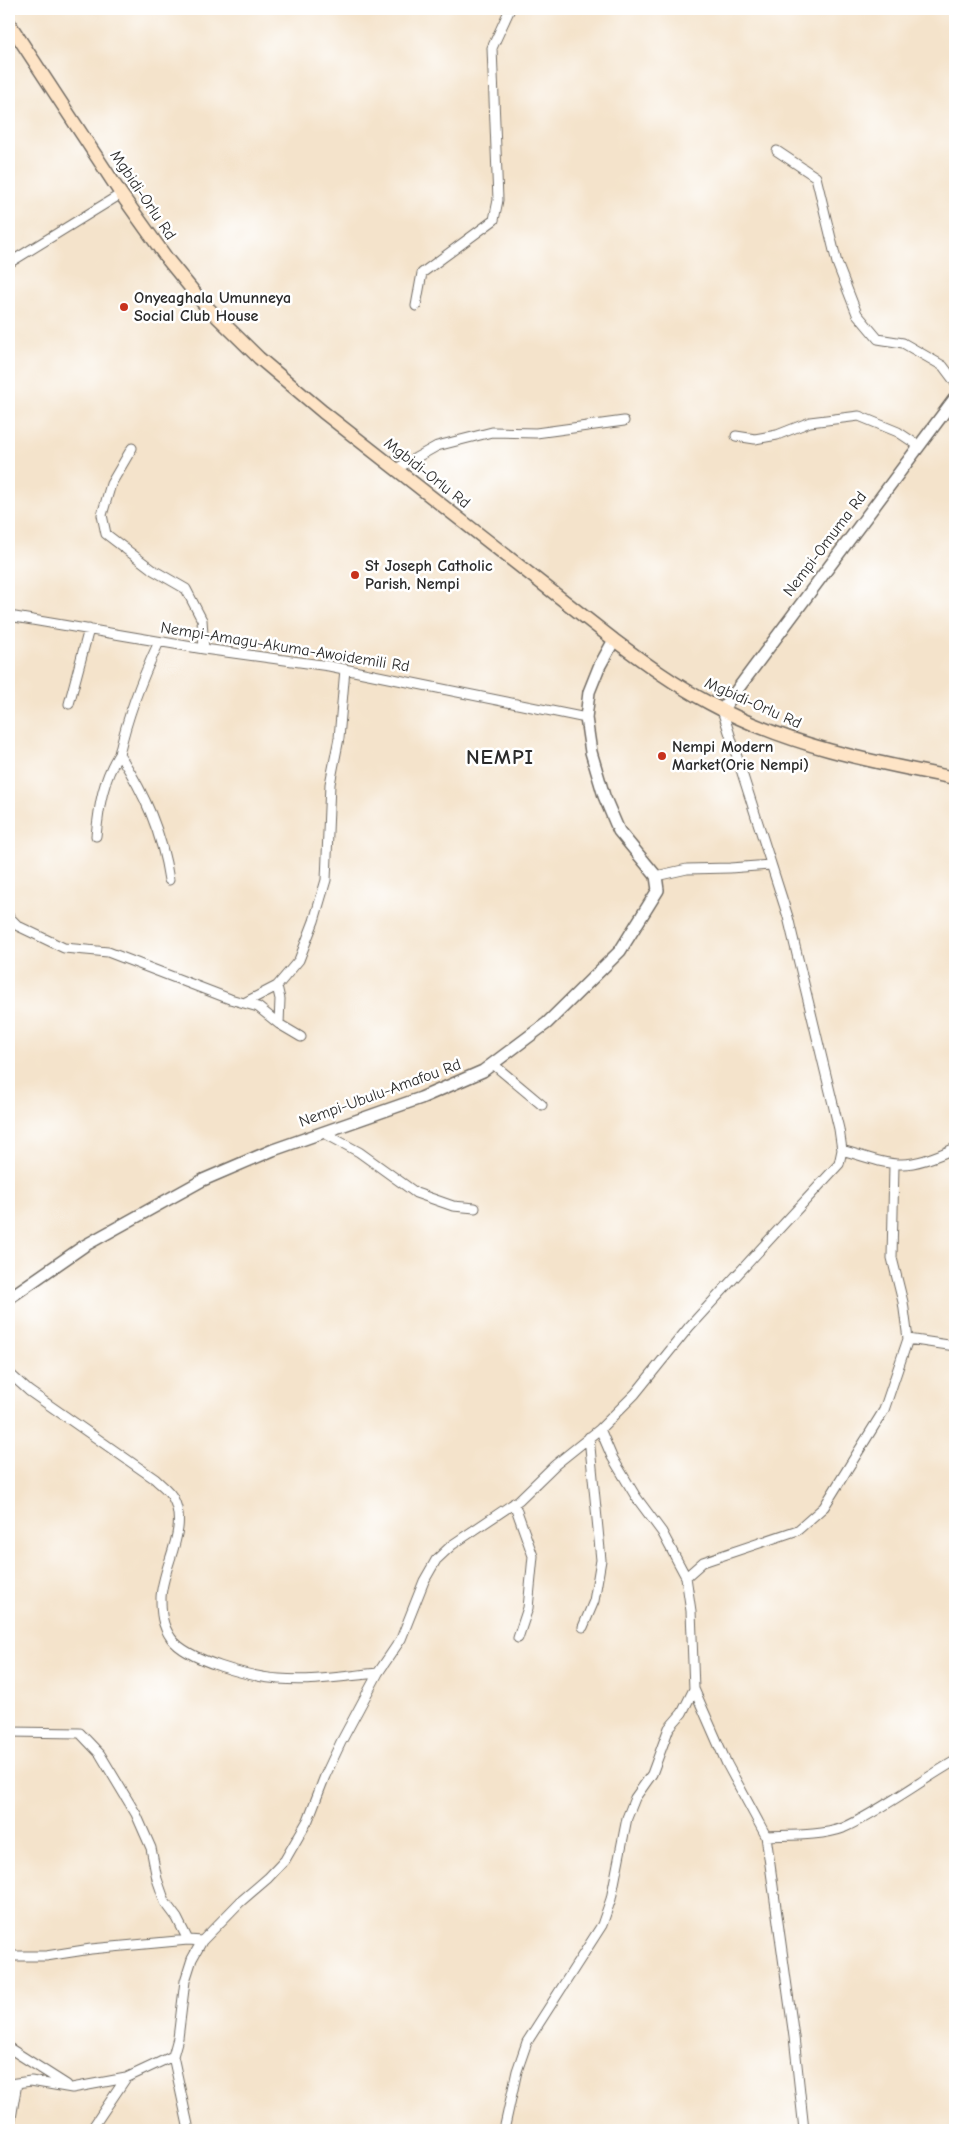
<svg xmlns="http://www.w3.org/2000/svg" width="964" height="2139" viewBox="0 0 964 2139" font-family="'Comic Neue',sans-serif">
<style>
.lines{fill:none;stroke-linecap:round;stroke-linejoin:round}
.minor-casing{stroke:#716b63;stroke-width:11}
.tertiary-casing{stroke:#716b63;stroke-width:14}
.secondary-casing{stroke:#716b63;stroke-width:15}
.minor{stroke:#fff;stroke-width:9}
.tertiary{stroke:#fff;stroke-width:11}
.secondary{stroke:#fee4c6;stroke-width:12}
.poi-dot{fill:#c8321e;stroke:#fff;stroke-width:2}
.labels{text-anchor:middle;dominant-baseline:central;stroke-width:5;stroke-linejoin:round;paint-order:stroke}
.street-label{font-size:16px;fill:#2b2b2b;stroke:#fff}
.poi-label{font-size:16px;font-weight:bold;fill:#2b2b2b;stroke:#fff;text-anchor:start}
.district-label{font-size:21px;font-weight:bold;letter-spacing:1px;fill:#2b2b2b;stroke:#fff}
</style>
<rect width="100%" height="100%" fill="#fff"/>
<filter id="ink" filterUnits="userSpaceOnUse"><feTurbulence type="fractalNoise" baseFrequency=".02" numOctaves="2"/><feDisplacementMap in="SourceGraphic" scale="10" xChannelSelector="R" yChannelSelector="G"/><feConvolveMatrix kernelMatrix="1 2 1 2 8 2 1 2 1" color-interpolation-filters="sRGB"/></filter>
<filter id="wash" filterUnits="userSpaceOnUse"><feTurbulence type="fractalNoise" baseFrequency=".0096" numOctaves="4" result="noise"/><feDisplacementMap in="SourceGraphic" scale="20" xChannelSelector="R" yChannelSelector="G"/><feGaussianBlur stdDeviation="1.12" result="paint"/><feColorMatrix in="noise" values="0 0 0 0 0 0 0 0 0 0 0 0 0 0 0 0 0 1.4 0 .05"/><feComposite in="paint" operator="in"/></filter>
<g filter="url(#wash)">
<rect width="100%" height="100%" fill="#f4e3cb"/>
</g>
<g filter="url(#ink)">
<g class="lines">
<defs>
<path id="minor" d="M777 151 816 177 837 263 857 314 878 339 903 343 943 366 955 382
M9 263 121 194
M416 306 422 273 494 220 498 200 492 48 510 9
M736 436 755 439 777 435 810 422 859 416 898 432 919 446
M132 448 111 484 102 515 106 534 153 570 186 589 202 620 204 649
M396 469 437 446 492 432 536 433 624 421
M9 616 204 649 329 666 586 718
M159 642C142 678 128 714 119 754 145 794 162 833 169 880
M69 704 89 629
M96 836C99 806 103 779 119 754
M656 876 687 869 730 868 771 865
M9 917 18 926 64 948 108 952 230 999 258 1007 279 1024 301 1037
M277 986 280 999 279 1024
M244 1003 277 986 299 960 314 921 326 880 330 784 339 738 345 669
M493 1064 542 1105
M322 1132 359 1152 416 1193 453 1206 475 1208
M842 1150C894 1166 905 1172 955 1148
M908 1339 955 1346
M9 1373 29 1391 155 1479C161 1485 170 1491 173 1498 190 1529 162 1566 161 1598 161 1613 162 1625 171 1638 187 1661 252 1677 279 1679 312 1682 345 1676 378 1673
M600 1429 612 1457 636 1497 662 1532 686 1577 691 1611 694 1689 727 1764 766 1836 794 2037 804 2130
M514 1503 533 1556 528 1608 518 1638
M686 1577 703 1562 798 1530 824 1507 884 1410 908 1339 903 1302 892 1258 894 1165
M583 1627 594 1601 601 1560 589 1437
M9 1732 80 1733 100 1754 136 1814 151 1848 157 1879 165 1902 177 1918 188 1940
M766 1836C789 1835 822 1836 843 1828 879 1812 920 1781 955 1761
M9 1956H46L91 1949 188 1940 202 1941
M9 2048 67 2085
M9 2084 31 2081 72 2088 126 2078
M9 2130 17 2083
M91 2130 126 2078 173 2056
M189 2130 173 2056 178 2038 185 1981 192 1959 202 1941 240 1902 268 1878 285 1860 308 1820 325 1776 341 1742 378 1673 401 1639 424 1581 436 1560 452 1545 519 1500 555 1465 600 1429 635 1394 689 1327 839 1164 842 1150 839 1129 788 917 722 710
M504 2130 517 2071 527 2042 602 1925 611 1899 627 1818 635 1798 652 1774 669 1728 682 1713 694 1689"/>
<path id="tertiary" d="M722 710 955 398
M9 1298 84 1246 203 1180 273 1150 421 1098 483 1071 547 1023 620 951 658 890 656 876 619 831 604 796 591 752 586 718 589 692 599 667 614 640"/>
<path id="secondary" d="M9 23 121 194 168 260 203 303 259 358 323 412 614 640C645 663 675 685 709 703 785 745 872 762 955 778"/>
</defs>
<use href="#minor" class="minor-casing"/>
<use href="#tertiary" class="tertiary-casing"/>
<use href="#secondary" class="secondary-casing"/>
<use href="#minor" class="minor"/>
<use href="#tertiary" class="tertiary"/>
<use href="#secondary" class="secondary"/>
</g>
</g>
<g class="poi-dot">
<circle cx="124" cy="307" r="5"/>
<circle cx="355" cy="575" r="5"/>
<circle cx="662" cy="756" r="5"/>
</g>
<g class="labels">
<g class="street-label">
<text transform="translate(143 195) rotate(56)">Mgbidi-Orlu Rd</text>
<text transform="translate(427 473) rotate(38)">Mgbidi-Orlu Rd</text>
<text transform="translate(825 544) rotate(-53)">Nempi-Omuma Rd</text>
<text transform="translate(285 647) rotate(9)">Nempi-Amagu-Akuma-Awoidemili Rd</text>
<text transform="translate(753 703) rotate(24)">Mgbidi-Orlu Rd</text>
<text transform="translate(380 1093) rotate(-20)">Nempi-Ubulu-Amafou Rd</text>
</g>
<g class="poi-label">
<text x="134" y="298">Onyeaghala Umunneya<tspan x="134" dy="18">Social Club House</tspan></text>
<text x="365" y="566">St Joseph Catholic<tspan x="365" dy="18">Parish, Nempi</tspan></text>
<text x="672" y="747">Nempi Modern<tspan x="672" dy="18">Market(Orie Nempi)</tspan></text>
</g>
<g class="district-label">
<text x="500" y="757">NEMPI</text>
</g>
</g>
<rect width="964" height="2139" fill="none" stroke="#fff" stroke-width="30"/>
</svg>
